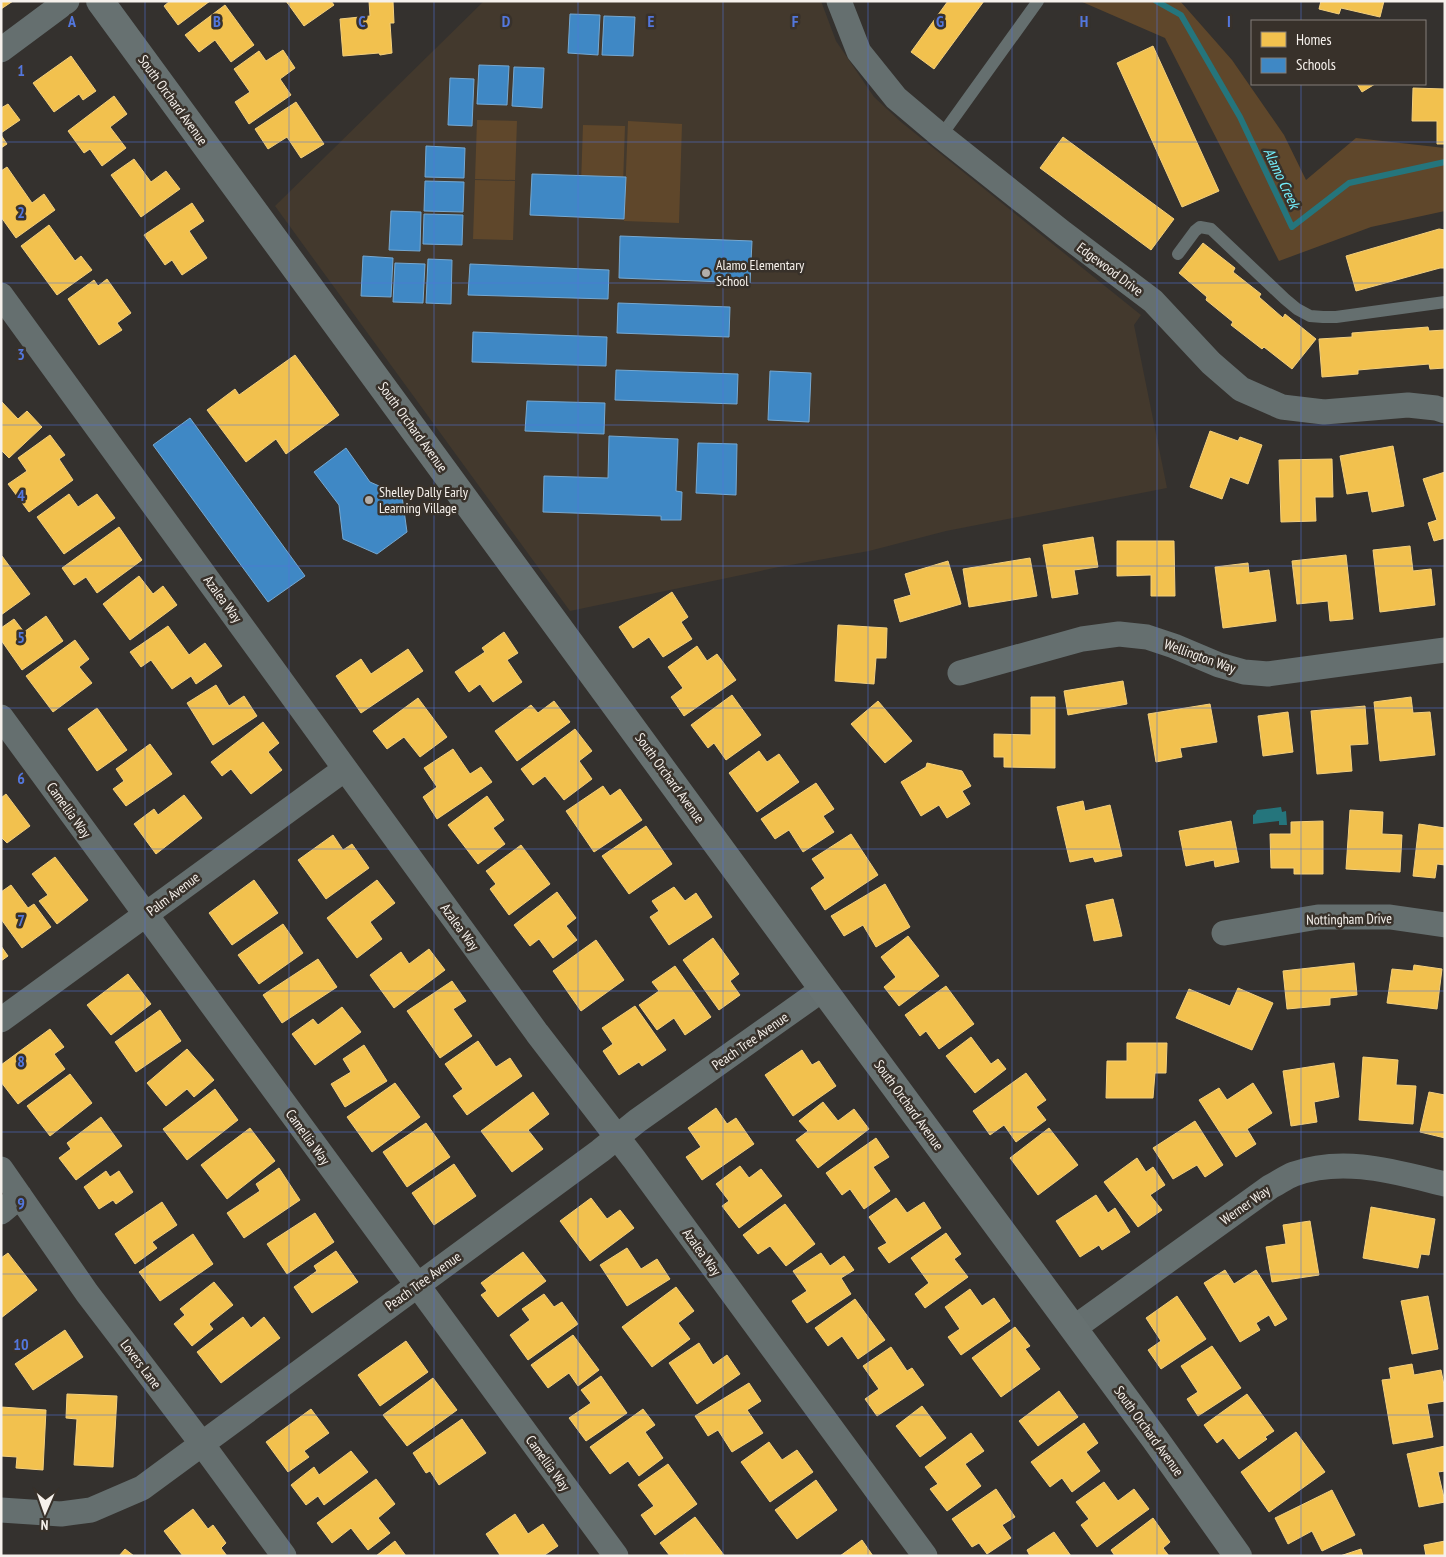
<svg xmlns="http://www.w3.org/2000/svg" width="1446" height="1557" viewBox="0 0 1446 1557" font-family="'PT Sans Narrow',sans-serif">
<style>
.built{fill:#43392d}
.green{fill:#5f472b}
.water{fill:#25757c}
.homes{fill:#f2c14e;stroke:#f3cf7d}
.schools{fill:#3f88c5;stroke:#76a8d1}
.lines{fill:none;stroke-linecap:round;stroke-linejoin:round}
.stream{stroke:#25757c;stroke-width:6}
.lane{stroke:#656f6f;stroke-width:12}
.street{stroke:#656f6f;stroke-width:25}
.secondary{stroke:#677171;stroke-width:28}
.grid{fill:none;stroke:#5377dd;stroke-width:1;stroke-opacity:0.55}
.poi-dot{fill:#b2aeaa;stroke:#38312a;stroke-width:2}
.labels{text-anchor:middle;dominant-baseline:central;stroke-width:5;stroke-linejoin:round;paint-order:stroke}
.street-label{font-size:14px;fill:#f6f1ec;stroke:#38312a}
.poi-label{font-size:14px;fill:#f6f1ec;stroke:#38312a;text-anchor:start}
.water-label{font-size:15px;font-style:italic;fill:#73eefb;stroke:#38312a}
.grid-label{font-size:16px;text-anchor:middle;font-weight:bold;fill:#5377dd;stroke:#38312a;stroke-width:5;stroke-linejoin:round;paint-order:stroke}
</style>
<rect width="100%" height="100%" fill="#34312e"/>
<path class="built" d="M484 1H821L836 41 874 97 901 122 1141 315 1134 325 1167 488 946 531 869 551 779 567 570 611 275 206Z"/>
<path class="green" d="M1080 1H1180L1232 60 1284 135 1306 180 1356 138 1445 148V211L1371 227 1279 261 1165 38Z
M477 120 517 121 515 180 475 179Z
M628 121 682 124 679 223 624 221Z
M583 125 625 126 623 185 581 184Z
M475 180 515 181 513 240 473 239Z"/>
<path class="water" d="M1281 807 1282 812 1286 811 1287 825H1279V821L1253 824V815L1255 814 1257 810Z"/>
<path class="homes" d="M1 1H13L1 9Z
M170 1H210L178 25 164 6Z
M286 1H331L334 5 304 26Z
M369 1H393L394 23H390L392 53 380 55 379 53 343 56 340 19 370 16Z
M948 1H984L934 69 911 52Z
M1321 1H1384L1380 17 1341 8 1339 14 1319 9Z
M225 5 254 45 231 62 215 40 199 52 185 35Z
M1153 46 1219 191 1182 207 1117 63Z
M283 50 295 68 280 79 291 95 249 124 235 102 250 92 234 69 259 51 266 61Z
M71 56 96 91 83 100 79 94 54 112 33 83Z
M1357 84H1375L1362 92Z
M1413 88 1445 89V144H1437V121H1412Z
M114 96 127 114 110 127 126 148 102 166 90 149 84 153 68 131Z
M296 102 324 144 301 158 287 137 268 149 255 129Z
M8 104 20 120 1 133V108Z
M1 135 7 144 1 148Z
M1063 137 1174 219 1151 250 1040 168Z
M134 159 151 182 166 171 180 189 141 217 111 175Z
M7 167 32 203 44 194 55 210 16 238 1 217V171Z
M192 203 204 221 189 231 207 258 182 275 172 260 165 265 144 235Z
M49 225 75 261 81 256 92 270 57 295 21 246Z
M1439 229 1445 230V268H1440L1356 291 1346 256Z
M1203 243 1235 268 1233 272 1261 294 1259 297 1283 318 1285 314 1316 339 1292 369 1264 347 1262 349 1231 325 1233 322 1206 300 1207 297 1179 273Z
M107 279 131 313 117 323 122 330 99 345 68 299 94 280 98 286Z
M1428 327 1429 331 1445 330V368L1430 369 1429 364 1358 370V374L1322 377 1319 339 1352 337V333Z
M295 355 339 415 286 454 276 439 246 462 207 410 235 389 239 395Z
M1 401 18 419 27 411 42 427 9 458 1 450Z
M1210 431 1238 441 1240 437 1262 445 1248 484 1230 477 1222 499 1190 487Z
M50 435 65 455 59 459 73 480 29 512 8 484 27 471 18 458Z
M1393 446 1404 506 1372 512 1368 491 1347 494 1340 456Z
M1332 459 1333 497H1315L1316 521 1281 522 1279 460Z
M1445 472V538L1434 541 1428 523 1437 520 1423 479Z
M69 494 78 507 97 494 115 518 64 554 37 517Z
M119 527 142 560 97 593 86 577 74 585 62 568Z
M1093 537 1098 567 1074 570 1078 594 1052 598 1043 545Z
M1117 541H1174L1175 596H1151V575L1117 576Z
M1410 546 1413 571 1431 569 1435 605 1380 612 1373 550Z
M1346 555 1353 619 1330 621 1328 601 1297 604 1292 561Z
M2 556 30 594 1 615V557Z
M1030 558 1037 596 969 607 963 569Z
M948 561 961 604 900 622 894 600 911 595 905 574Z
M1248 563 1249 573 1269 570 1276 621 1223 628 1215 567Z
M139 576 153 594 163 586 177 605 130 640 103 604Z
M672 592 688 617 681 622 692 639 663 657 649 637 633 648 619 627Z
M46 616 63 641 22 670 1 640V628L14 619 24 632Z
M838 625 887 628 886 658H876L874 684 835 681Z
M168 626 189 655 205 643 222 666 196 684 191 676 172 689 151 660 141 667 130 652Z
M504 632 518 653 507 660 522 682 493 702 480 684 469 692 455 672 485 652 482 648Z
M75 640 89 659 79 667 92 683 53 712 26 676Z
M697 646 707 661 717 654 736 680 684 716 671 697 683 688 668 667Z
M408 649 423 671 361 713 336 676 361 659 371 674Z
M1123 681 1127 704 1068 715 1064 691Z
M216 685 229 706 244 696 257 716 213 745 187 703Z
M732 695 761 735 726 760 714 743 708 748 691 725Z
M1031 697H1055V768L1004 767V757H994V734L1031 735Z
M1411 697 1413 713 1430 712 1435 755 1380 761 1374 702Z
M418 698 447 737 420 757 404 737 387 749 373 731Z
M554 701 570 722 517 761 495 731 531 705 538 713Z
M878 701 912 741 885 763 851 724Z
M1210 704 1217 742 1180 748 1182 757 1156 762 1148 714Z
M1365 706 1368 744 1350 745 1352 771 1317 774 1311 711Z
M97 708 127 750 97 771 68 729Z
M1288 712 1293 752 1263 756 1258 716Z
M263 722 279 743 268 752 282 770 251 794 231 769 222 776 211 762Z
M575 729 592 751 579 761 592 779 564 800 545 776 533 785 521 769Z
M150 744 172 774 126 806 113 789 124 781 116 769Z
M453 749 470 774 481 767 492 782 437 819 423 797 437 787 424 768Z
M759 751 767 762 779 754 799 782 757 812 729 773Z
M927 763 962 771 971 786 962 791 970 804 947 818 939 805 921 816 901 782 926 767Z
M816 783 834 809 823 816 834 832 803 852 789 830 775 839 761 819Z
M603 786 610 796 620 789 642 820 594 852 566 811Z
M6 794 30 826 7 843 1 837V798Z
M184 795 202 818 156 854 134 824 154 809 158 815Z
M487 796 504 820 493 828 505 844 478 864 448 825Z
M1083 801 1085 811 1110 805 1122 856 1095 862 1093 857 1070 862 1057 807Z
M1350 810 1383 812 1382 834 1402 835 1400 872 1346 869Z
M1231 821 1239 862 1215 867 1214 860 1186 866 1179 831Z
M1323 821V874H1294V868H1271L1270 834H1291V822Z
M1419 824 1445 828V865L1437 864 1435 878 1413 876Z
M646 826 672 864 629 894 602 856Z
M851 834 878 875 825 910 811 888 825 878 812 859Z
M333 835 343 850 352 844 369 868 326 899 298 860Z
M521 845 550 884 509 915 490 889 496 884 486 871Z
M55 857 88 900 57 924 39 901 48 895 32 874Z
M254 880 278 913 232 945 209 913Z
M377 880 395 903 370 922 382 939 357 958 327 918Z
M885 884 910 927 876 947 863 925 844 936 831 916Z
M11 885 28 908 34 904 51 927 22 948 1 919V892Z
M674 887 685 901 696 893 712 917 669 945 650 917 659 911 652 901Z
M557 892 576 918 566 926 577 940 553 958 539 939 530 946 514 925Z
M1113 899 1122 936 1094 941 1086 905Z
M283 924 303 953 259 984 238 955Z
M908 936 939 976 899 1006 884 987 896 977 881 957Z
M713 938 739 974 730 981 740 995 719 1010 683 960Z
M596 940 624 980 581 1011 553 971Z
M1 946 8 956 1 961Z
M429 949 445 970 394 1008 370 975 401 952 409 964Z
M318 959 337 987 282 1023 263 995Z
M1354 963 1357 995 1330 998V1005L1287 1009 1283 971Z
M1414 965 1442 969 1437 1009 1387 1003 1392 969 1413 971Z
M675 966 711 1017 685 1035 674 1018 657 1030 639 1005 659 991 652 982Z
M128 974 151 1004 111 1035 87 1005Z
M452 981 466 1001 453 1009 472 1036 440 1058 407 1011Z
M946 986 974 1024 939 1049 926 1031 920 1036 905 1015Z
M1238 988 1273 1003 1252 1050 1176 1018 1189 989 1230 1006Z
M635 1006 666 1050 642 1066 639 1062 619 1075 603 1051 613 1044 602 1028Z
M342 1007 361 1032 315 1065 292 1034 313 1019 318 1025Z
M160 1010 181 1041 136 1072 115 1042Z
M50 1029 64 1047 54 1054 65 1069 18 1104 1 1082V1065Z
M971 1037 991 1064 998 1059 1006 1069 975 1093 946 1056Z
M478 1041 496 1067 510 1058 522 1076 467 1115 453 1096 463 1089 445 1064Z
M1127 1043H1167L1166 1073H1155L1153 1098H1106L1107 1061H1127Z
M364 1045 387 1081 345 1107 331 1084 351 1072 343 1059Z
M187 1049 214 1080 194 1097 187 1089 166 1106 147 1083Z
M802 1050 812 1065 819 1061 836 1086 793 1116 765 1075Z
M1363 1057 1398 1060 1396 1085 1416 1086 1413 1124 1359 1120Z
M1334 1063 1339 1097 1314 1102 1317 1122 1291 1126 1283 1071Z
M1026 1073 1046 1100 1036 1107 1046 1120 1016 1142 1004 1125 990 1135 973 1111Z
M70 1074 92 1103 50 1136 27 1106Z
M395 1083 420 1117 372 1152 347 1117Z
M1253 1083 1272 1113 1247 1129 1256 1144 1236 1157 1199 1100 1219 1088 1227 1100Z
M215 1089 238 1120 187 1160 163 1129Z
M533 1092 549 1114 528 1130 543 1149 512 1172 481 1131Z
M1429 1092 1445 1095V1138L1420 1132Z
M823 1102 838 1121 854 1109 869 1129 818 1168 796 1140 808 1131 799 1121Z
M716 1108 727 1124 736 1118 754 1144 702 1180 686 1157 701 1147 688 1128Z
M101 1117 122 1146 76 1180 59 1158 71 1149 67 1143Z
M1195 1121 1223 1165 1205 1177 1197 1165 1173 1179 1153 1148Z
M426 1123 450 1157 407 1187 383 1152Z
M250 1128 275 1161 227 1199 201 1165Z
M1049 1128 1078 1165 1038 1195 1010 1158Z
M876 1138 889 1157 873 1167 890 1191 864 1209 850 1189 842 1195 826 1173Z
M1137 1158 1146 1172 1153 1167 1165 1185 1150 1195 1162 1210 1138 1227 1104 1182Z
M454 1164 476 1196 434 1225 412 1193Z
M740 1166 749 1178 761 1169 782 1196 739 1228 722 1206 729 1201 716 1184Z
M279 1168 300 1200 244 1238 227 1213 260 1191 256 1184Z
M106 1171 110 1177 119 1171 133 1192 116 1204 113 1200 99 1209 84 1187Z
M1096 1195 1108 1213 1115 1208 1130 1232 1102 1250 1099 1245 1080 1257 1056 1221Z
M591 1198 607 1219 620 1210 634 1228 590 1261 560 1221Z
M896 1198 907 1213 924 1202 941 1228 889 1263 878 1248 887 1243 869 1217Z
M162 1202 177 1225 152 1242 157 1248 135 1264 115 1234Z
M785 1204 815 1244 786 1266 770 1246 758 1254 743 1235Z
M1371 1207 1435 1219 1429 1255 1421 1254 1418 1268 1363 1258Z
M315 1213 334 1242 287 1274 267 1244Z
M1310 1221 1319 1275 1272 1282 1266 1247 1286 1244 1283 1225Z
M946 1233 961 1254 954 1259 968 1277 925 1308 915 1294 929 1283 911 1258Z
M193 1234 213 1264 160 1301 139 1272Z
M627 1248 641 1269 657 1259 670 1279 627 1306 600 1265Z
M336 1251 358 1282 312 1313 294 1287 317 1271 314 1266Z
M523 1252 546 1281 498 1317 481 1295 487 1291 481 1283Z
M8 1253 37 1290 1 1318V1258Z
M821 1253 830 1266 844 1256 854 1270 841 1278 851 1294 807 1323 792 1301 807 1291 793 1271Z
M1225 1270 1234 1284 1256 1270 1287 1319 1275 1326 1269 1315 1256 1323 1260 1330 1240 1342 1204 1283Z
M214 1282 233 1305 209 1324 213 1329 192 1346 174 1324 185 1315 180 1309Z
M676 1287 694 1311 678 1323 690 1339 652 1367 622 1327Z
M970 1289 982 1306 994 1298 1010 1321 961 1355 948 1337 960 1329 945 1307Z
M544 1294 554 1307 562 1302 578 1324 528 1360 510 1335 530 1320 522 1309Z
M1177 1296 1206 1339 1161 1369 1148 1350 1161 1341 1146 1318Z
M1428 1296 1438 1349 1412 1354 1401 1301Z
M855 1299 885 1340 858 1359 842 1336 828 1346 815 1328Z
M243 1317 251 1328 264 1317 280 1338 221 1383 197 1352Z
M1015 1327 1030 1346 1025 1349 1040 1369 1001 1397 972 1358Z
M65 1330 83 1357 33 1390 15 1364Z
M573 1335 599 1370 578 1386 569 1373 548 1388 531 1365Z
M406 1341 428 1372 380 1406 358 1375Z
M699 1343 713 1365 727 1355 740 1374 697 1404 669 1363Z
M1212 1346 1241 1388 1198 1416 1187 1399 1198 1392 1181 1366Z
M891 1347 907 1371 912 1368 924 1385 877 1416 865 1399 879 1389 863 1366Z
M1412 1364 1414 1375 1441 1370 1445 1390V1401L1427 1404 1433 1437 1393 1444 1382 1380 1391 1379 1389 1368Z
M601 1376 627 1413 586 1441 569 1418 591 1403 581 1390Z
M433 1378 457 1410 407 1446 383 1415Z
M749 1383 761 1401 747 1410 763 1433 732 1452 718 1430 708 1436 695 1416Z
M1059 1391 1078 1417 1038 1446 1019 1421Z
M67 1394 117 1396 113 1467 74 1465 77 1419 66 1418Z
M1247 1394 1274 1431 1265 1437 1267 1439 1239 1459 1223 1438 1217 1443 1204 1425Z
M922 1406 946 1438 920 1457 896 1426Z
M1 1407 46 1410 43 1470 16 1468 17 1457 1 1456Z
M311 1409 329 1433 304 1451 309 1457 288 1472 266 1442Z
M643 1409 655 1425 645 1432 663 1458 639 1476 628 1461 610 1474 590 1447Z
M462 1419 486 1453 439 1485 430 1471 426 1473 413 1453Z
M1084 1423 1098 1443 1086 1452 1100 1471 1072 1492 1062 1478 1050 1487 1031 1462Z
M1296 1432 1325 1472 1269 1512 1241 1472Z
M971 1433 984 1451 965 1464 981 1486 947 1511 930 1489 938 1484 925 1467Z
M769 1442 782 1460 797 1450 813 1472 770 1502 741 1462Z
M1445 1446V1471L1438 1472 1445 1502 1419 1507 1407 1454Z
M351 1451 368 1472 324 1505 318 1496 306 1505 291 1485 314 1467 319 1475Z
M668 1464 697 1504 655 1535 641 1515 654 1506 638 1485Z
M376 1479 395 1504 378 1518 390 1533 368 1550 351 1528 332 1543 317 1523Z
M816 1480 837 1510 797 1539 775 1510Z
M1104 1482 1118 1501 1134 1489 1149 1509 1097 1547 1081 1525 1089 1519 1076 1502Z
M996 1489 1015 1517 1002 1525 1011 1538 987 1554 979 1543 972 1547 952 1519Z
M1332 1490 1355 1535 1322 1551 1312 1531 1288 1544 1275 1518Z
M193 1509 208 1529 213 1525 226 1543 221 1548 227 1556H183L164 1531Z
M515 1514 528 1534 543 1524 558 1546 543 1556H499L500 1555 486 1534Z
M695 1517 724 1555 722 1556H686L685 1554 682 1556H670L660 1543Z
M1153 1518 1170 1542 1163 1548 1169 1556H1115L1111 1550Z
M1054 1532 1071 1556H1030L1027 1550Z
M862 1540 873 1556H840Z
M395 1541 406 1556H376Z
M1445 1541V1556H1426L1424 1545Z
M125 1549 134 1556H119Z
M1361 1549 1363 1556H1340Z"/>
<path class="schools" d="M570 14 600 15 598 55 568 53Z
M604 16 635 17 633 56 602 55Z
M479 65 509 66 507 105 477 104Z
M514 67 544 68 542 108 512 106Z
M450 78 474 79 472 126 448 125Z
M426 146 465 148 464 178 425 177Z
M532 174 626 177 624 219 530 215Z
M425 181 464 182 463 212 424 211Z
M391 211 421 212 420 251 389 250Z
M424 214 463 215 462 245 423 244Z
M620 236 752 241 750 283 619 278Z
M363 256 393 258 391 297 361 296Z
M428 259 452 260 451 304 426 303Z
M395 263 425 264 423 303 393 302Z
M470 264 609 270 608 299 468 295Z
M618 303 730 307 729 337 617 333Z
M473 332 607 337 606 366 472 362Z
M616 370 738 374 737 404 615 400Z
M770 371 811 373 809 422 768 420Z
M527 401 605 403 604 434 525 431Z
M190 418 305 576 268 602 153 445Z
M609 436 678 439 676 491 682 492 681 520H661V516L543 512 544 476 608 478Z
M698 443 737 444 736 495 696 493Z
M346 448 370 482 402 496 407 532 377 554 343 539 339 505 314 472Z"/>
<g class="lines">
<path class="stream" d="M1156 1 1181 15 1240 117 1292 227 1349 183 1445 162"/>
<path class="lane" d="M941 136 1038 1
M1178 254 1195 231 1200 227 1211 229 1285 299 1297 309 1310 316 1323 317H1336L1445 302"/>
<path class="street" d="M839 1 859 52 896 98 941 136 1063 233 1153 301 1211 363 1241 389 1282 407 1324 412 1408 405 1436 408 1445 411
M1 50 67 1
M1 295 537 1033 634 1159 925 1556
M960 673 1082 639 1119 634 1147 637 1174 646 1219 665 1244 672 1268 674 1445 650
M1 717 616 1556
M1224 933 1318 917H1390L1445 925
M1 1020 345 769
M1 1169 87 1293 202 1444 284 1556
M1 1212 20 1196
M1074 1328 1270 1187C1278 1183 1286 1177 1294 1174 1344 1156 1395 1172 1445 1184
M1 1510 61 1514 91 1510 142 1488 600 1151 637 1121 823 989"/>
<path class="secondary" d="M100 1 823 989 1155 1439 1238 1556"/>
</g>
<path class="grid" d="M145 1V1556M289 1V1556M434 1V1556M578 1V1556M723 1V1556M868 1V1556M1012 1V1556M1157 1V1556M1301 1V21M1301 84V1556M1 142H1445M1 283H1445M1 425H1445M1 566H1445M1 708H1445M1 849H1445M1 991H1445M1 1132H1445M1 1274H1445M1 1415H1445"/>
<g class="poi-dot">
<circle cx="706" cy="273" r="5"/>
<circle cx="369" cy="500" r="5"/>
</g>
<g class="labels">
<g class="street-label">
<text transform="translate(173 100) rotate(54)">South Orchard Avenue</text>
<text transform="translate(1110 269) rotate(37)">Edgewood Drive</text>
<text transform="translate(413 427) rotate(54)">South Orchard Avenue</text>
<text transform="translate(223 599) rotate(54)">Azalea Way</text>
<text transform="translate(1200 656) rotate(20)">Wellington Way</text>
<text transform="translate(670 778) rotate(54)">South Orchard Avenue</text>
<text transform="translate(69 810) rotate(54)">Camellia Way</text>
<text transform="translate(173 894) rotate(-37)">Palm Avenue</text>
<text transform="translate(1349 919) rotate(-1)">Nottingham Drive</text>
<text transform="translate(460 927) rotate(54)">Azalea Way</text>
<text transform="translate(750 1041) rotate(-35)">Peach Tree Avenue</text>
<text transform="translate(909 1105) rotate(54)">South Orchard Avenue</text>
<text transform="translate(308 1137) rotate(54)">Camellia Way</text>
<text transform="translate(1245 1205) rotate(-35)">Werner Way</text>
<text transform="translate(702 1252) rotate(54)">Azalea Way</text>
<text transform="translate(423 1281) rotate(-36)">Peach Tree Avenue</text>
<text transform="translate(141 1364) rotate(53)">Lovers Lane</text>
<text transform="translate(1149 1431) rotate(54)">South Orchard Avenue</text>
<text transform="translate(548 1463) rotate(54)">Camellia Way</text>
</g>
<g class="poi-label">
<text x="716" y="265">Alamo Elementary<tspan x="716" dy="16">School</tspan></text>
<text x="379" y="492">Shelley Dally Early<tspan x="379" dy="16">Learning Village</tspan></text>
</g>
<g class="water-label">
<text transform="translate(1282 178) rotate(65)">Alamo Creek</text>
</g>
</g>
<g class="grid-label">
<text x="72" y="27">A</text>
<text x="217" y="27">B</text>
<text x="362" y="27">C</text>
<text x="506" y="27">D</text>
<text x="651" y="27">E</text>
<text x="795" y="27">F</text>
<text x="940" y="27">G</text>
<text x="1084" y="27">H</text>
<text x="1229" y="27">I</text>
<text x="21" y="76">1</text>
<text x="21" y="218">2</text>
<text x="21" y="360">3</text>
<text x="21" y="501">4</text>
<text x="21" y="643">5</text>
<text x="21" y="784">6</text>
<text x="21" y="926">7</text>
<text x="21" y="1067">8</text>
<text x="21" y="1209">9</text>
<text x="21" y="1350">10</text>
</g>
<rect width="1446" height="1557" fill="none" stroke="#f6f1ec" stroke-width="5"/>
<rect x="1251" y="20" width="175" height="65" fill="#38312a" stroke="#847e78"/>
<rect x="1261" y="32" width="25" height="15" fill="#f2c14e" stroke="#847e78"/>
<text x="1296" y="45" font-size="15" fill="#f6f1ec">Homes</text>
<rect x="1261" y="58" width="25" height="15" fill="#3f88c5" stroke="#847e78"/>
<text x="1296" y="70" font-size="15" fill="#f6f1ec">Schools</text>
<g transform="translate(45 1512) rotate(182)" stroke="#38312a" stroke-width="4" paint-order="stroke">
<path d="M0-4L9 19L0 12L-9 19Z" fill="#f6f1ec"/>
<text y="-8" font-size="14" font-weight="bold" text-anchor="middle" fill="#f6f1ec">N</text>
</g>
</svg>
